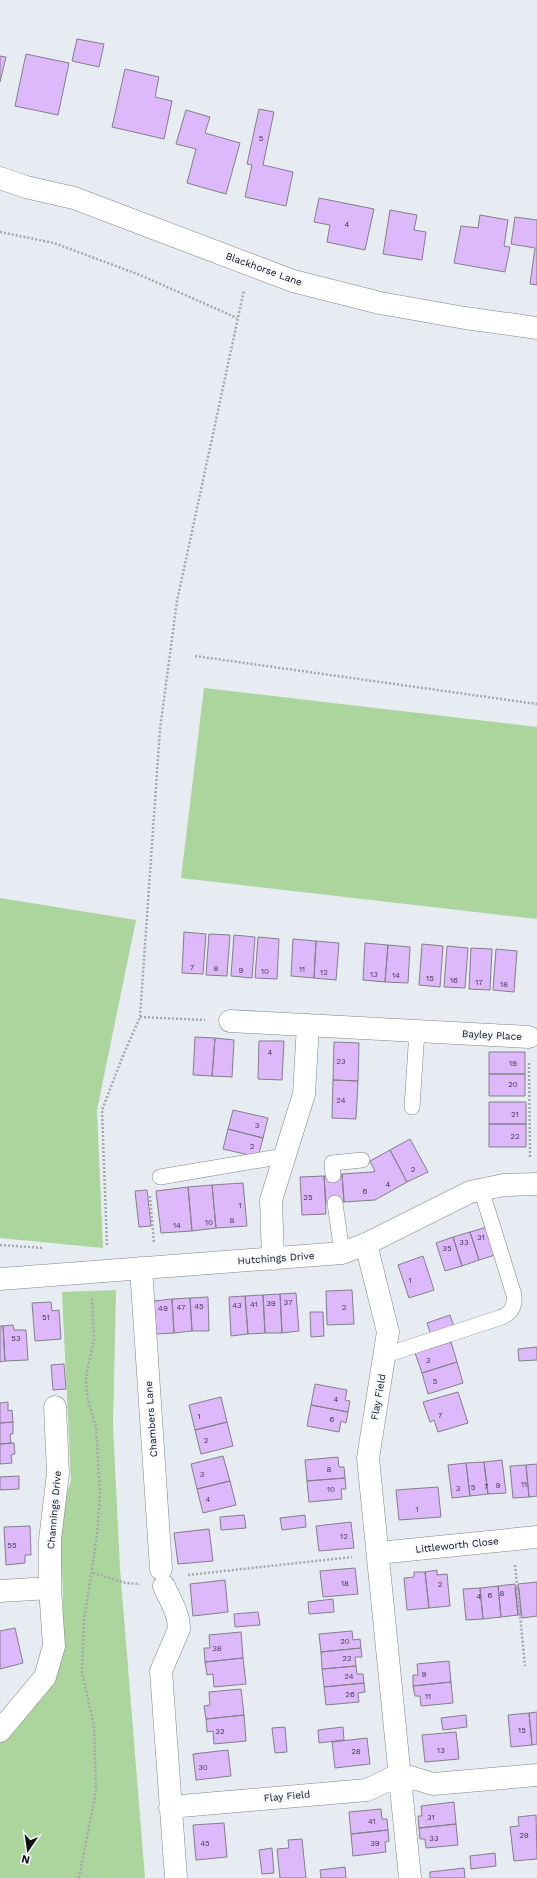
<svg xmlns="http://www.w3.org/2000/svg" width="537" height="1878" viewBox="0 0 537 1878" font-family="'Work Sans',sans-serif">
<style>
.green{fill:#acd59d}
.building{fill:#ddb8fb;stroke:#838086}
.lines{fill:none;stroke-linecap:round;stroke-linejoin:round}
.service-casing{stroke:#81858a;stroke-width:16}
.minor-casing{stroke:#81858a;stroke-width:23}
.path{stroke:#a4a8ac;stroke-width:2.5;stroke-dasharray:2 2;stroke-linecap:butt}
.service{stroke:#fff;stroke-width:15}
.minor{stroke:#fff;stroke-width:22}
.labels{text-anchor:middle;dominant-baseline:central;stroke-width:4;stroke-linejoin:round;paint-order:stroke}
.number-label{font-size:8px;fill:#41394c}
.street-label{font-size:10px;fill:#0d0f11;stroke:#f5f9ff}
</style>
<rect width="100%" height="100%" fill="#e7ecf2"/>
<path class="green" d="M204 688 537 727V919L181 878Z
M0 898 136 920 97 1110 103 1248 0 1238Z
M116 1290 113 1425 120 1568 145 1878H0V1740L36 1695 42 1699 52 1682 63 1634V1588L59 1535 61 1510 71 1481 62 1292Z"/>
<path class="building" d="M77 39 104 44 99 67 72 61Z
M26 54 69 63 58 115 15 106Z
M0 56 6 57 0 82Z
M125 69 159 77 155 97 172 101 164 139 112 127Z
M259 109 274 112 263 165 293 172 286 206 245 197 252 165 247 164Z
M186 110 210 117 205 133 240 143 226 194 187 183 196 149 176 144Z
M319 198 374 209 365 250 327 242 330 225 314 222Z
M390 210 417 215 414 230 426 232 422 260 383 254Z
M480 215 508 220 504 246 510 247 505 272 454 263 461 226 478 228Z
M515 217 537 220V285L530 284 535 248 511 244Z
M184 932 206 934 203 974 182 973Z
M209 934 230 935 227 976 206 975Z
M234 935 255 937 252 978 231 976Z
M258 937 279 939 277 979 255 978Z
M293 939 316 941 314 978 291 976Z
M316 941 339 943 336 980 314 978Z
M365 943 388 945 385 982 363 980Z
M422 944 443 946 440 987 419 985Z
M388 945 410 947 408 983 385 982Z
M447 946 468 948 465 988 444 987Z
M471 948 492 949 490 990 469 989Z
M496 949 517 951 514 992 493 990Z
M195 1037 215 1038 212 1076 193 1075Z
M215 1038 234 1040 232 1077 212 1076Z
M259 1041H284L282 1080 258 1079Z
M334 1042 359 1043 358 1081 333 1080Z
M489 1052H525V1074H489Z
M489 1074H525V1096H489Z
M333 1080 358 1081 356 1119 332 1118Z
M489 1102H526V1124H489Z
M233 1110 268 1118 263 1138 228 1129Z
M489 1124H526V1147H489Z
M228 1129 263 1138 258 1157 223 1149Z
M410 1139 428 1172 407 1182 390 1150Z
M390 1150 407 1182 375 1200 344 1202 342 1174 373 1172 375 1171 370 1161Z
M342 1174 344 1202 326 1203 324 1176Z
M324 1176 326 1214 302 1215 300 1177Z
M243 1183 247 1226 216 1228 212 1185Z
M212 1185 216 1228 192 1231 188 1187Z
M188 1187 192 1231 161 1233 156 1191Z
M147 1190 151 1226 139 1227 135 1191Z
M487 1227 495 1255 479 1260 470 1232Z
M470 1232 479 1260 462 1266 453 1237Z
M453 1237 462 1266 445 1271 436 1243Z
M423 1256 434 1290 409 1298 398 1265Z
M352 1290 354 1324 327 1325 326 1291Z
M296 1293 299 1331 282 1333 280 1294Z
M280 1294 282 1333H265L263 1295Z
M263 1295 265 1333 248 1334 245 1296Z
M245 1296 248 1334 231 1336 229 1297Z
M208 1297 209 1331H192L190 1298Z
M190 1298 192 1331 174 1333 172 1299Z
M172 1299 174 1333 156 1334 154 1301Z
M51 1302 52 1311 59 1310 61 1339 35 1341 32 1303Z
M310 1312H323L324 1336 311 1337Z
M450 1315 454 1327 431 1335 427 1323Z
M13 1325 14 1330H26L28 1360 5 1361 3 1326Z
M0 1326H3L5 1361 0 1362Z
M451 1342 457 1362 422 1373 415 1353Z
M537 1347V1360L519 1361 518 1349Z
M457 1362 463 1383 428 1394 422 1373Z
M64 1364 66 1389 53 1390 51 1365Z
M315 1384 347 1390 345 1400 350 1401 348 1412 311 1405Z
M458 1392 468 1423 438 1432 434 1420 430 1422 423 1402Z
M221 1397 227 1422 195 1430 189 1405Z
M8 1402V1411L12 1410 13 1422 0 1423V1403Z
M311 1405 348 1412 346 1423 341 1421 339 1432 307 1426Z
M13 1422V1434H10L11 1443 0 1444V1423Z
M227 1422 233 1446 201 1454 195 1430Z
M14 1443 15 1454 11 1455 12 1463 0 1464V1444Z
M223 1456 230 1481 197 1489 191 1464Z
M338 1457 339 1467H344L345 1478 307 1481 305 1460Z
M502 1460 506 1493 488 1494 484 1462Z
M484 1462 488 1494 470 1496 466 1463Z
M466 1463 470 1496 452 1498 448 1465Z
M537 1464V1496L529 1497 526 1465Z
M526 1465 529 1497 513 1498 510 1466Z
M19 1476V1489L0 1490V1477Z
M345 1478 346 1489H341L342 1499 309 1502 307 1481Z
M230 1481 236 1505 203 1513 197 1489Z
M438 1487 441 1517 399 1520 396 1490Z
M244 1515 246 1528 221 1530 220 1517Z
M305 1515 306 1527 282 1530 280 1518Z
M351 1522 354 1548 319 1551 316 1526Z
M30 1526 31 1555H25V1563L6 1565 4 1527Z
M209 1529 213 1561 178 1564 174 1533Z
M355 1568 358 1594 323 1597 320 1571Z
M437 1570V1575L447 1574 450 1606 429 1608 425 1572Z
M414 1572H425L429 1608 407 1610 404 1578 414 1577Z
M225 1580 228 1612 193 1616 190 1584Z
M537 1582V1616L522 1618 518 1584Z
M515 1584 518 1615 501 1617 498 1586Z
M498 1586 501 1617 483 1619 480 1588Z
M480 1588 483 1619 466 1620 463 1589Z
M515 1588H519L521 1615H518Z
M333 1599 334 1612 309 1614 308 1602Z
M258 1612 260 1625 235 1627 234 1614Z
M15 1628 23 1663 0 1669V1631Z
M352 1631 353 1640 360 1639 361 1648 321 1652 319 1634Z
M241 1632 243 1658 205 1662 204 1648H210L209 1635Z
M361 1648 362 1657H355L356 1666 322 1669 321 1652Z
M243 1658 246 1684 214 1687 213 1674 207 1675 205 1662Z
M449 1661 451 1682 413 1686V1675H418L417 1664Z
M356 1666 357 1674H363L364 1683 324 1687 322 1669Z
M451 1682 453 1703 421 1706 420 1696H415L413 1686Z
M364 1683 365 1692 358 1693 359 1702 326 1705 324 1687Z
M241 1689 244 1715 206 1719 204 1706 210 1705 209 1692Z
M537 1712V1744L532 1745 529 1713Z
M529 1713 532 1745 511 1747 508 1715Z
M244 1715 246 1741 214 1744 213 1731 207 1732 206 1719Z
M466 1715 467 1727 443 1730 441 1718Z
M285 1727 287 1752 275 1753 272 1728Z
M343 1727 344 1740 319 1743 318 1730Z
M456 1732 459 1759 425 1762 422 1735Z
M367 1738 370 1764 335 1768 332 1742Z
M228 1750 231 1776 196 1780 193 1754Z
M454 1802 456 1824 419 1828 418 1816H422L421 1806Z
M381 1809 382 1819H387L388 1830 351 1834 349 1812Z
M536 1815 537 1859 514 1861 510 1827 519 1826 518 1817Z
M224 1823 227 1857 196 1860 193 1825Z
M456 1824 458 1845 426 1848 425 1839H420L419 1828Z
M388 1830 389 1841 385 1842 386 1852 353 1856 351 1834Z
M302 1839 306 1878H280L277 1849 289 1848 288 1840Z
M272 1848 274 1873 262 1874 259 1850Z
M495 1853 496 1866 471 1869 470 1856Z
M345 1867 346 1878H321L320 1870Z
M464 1868 465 1878H430V1872Z"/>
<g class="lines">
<defs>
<path id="service" d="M412 1107 417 1031
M333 1175 332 1163 362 1160
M160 1177 284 1156
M335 1203 342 1253
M386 1355 502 1317C512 1312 515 1306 514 1295L481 1189"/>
<path id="minor" d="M0 178 26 187 74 198 293 281 380 303 465 318 537 328
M230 1021 529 1037
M366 1244 388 1332 368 1458 410 1878
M273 1259 271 1200 304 1094 308 1025
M141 1268 161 1569
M0 1279 342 1253 366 1244 470 1192 504 1185 537 1184
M378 1553 537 1537
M164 1586C170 1600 179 1613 179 1629L161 1671 176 1878
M0 1591 50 1588
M0 1731 45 1677 54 1646 50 1588V1540L58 1473 55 1407
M170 1807 367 1790 400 1774 433 1784 537 1775"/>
</defs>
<use href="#service" class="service-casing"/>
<use href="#minor" class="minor-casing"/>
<path class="path" d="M0 232 54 243 140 275 237 318
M195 656 537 704
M140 1017 205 1020
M529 1063 530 1158
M150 1196 154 1243
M0 1245 43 1248
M107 1245 102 1110 122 1058 140 1017 160 729 177 601 244 290
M515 1565 525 1666
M93 1573 126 1583 140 1584
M188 1575 352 1557
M79 1878 96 1791 94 1726 82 1672 84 1621 97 1535 100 1493 96 1427 87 1397 86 1377 94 1340 92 1298"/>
<use href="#service" class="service"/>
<use href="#minor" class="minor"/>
</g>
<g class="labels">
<g class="number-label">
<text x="261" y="138">5</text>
<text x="347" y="224">4</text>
<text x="192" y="967">7</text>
<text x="216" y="968">8</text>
<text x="302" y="969">11</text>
<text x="241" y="970">9</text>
<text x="265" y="971">10</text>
<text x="324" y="972">12</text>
<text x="374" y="974">13</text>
<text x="396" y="975">14</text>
<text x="430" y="978">15</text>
<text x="454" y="980">16</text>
<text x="479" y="982">17</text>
<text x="504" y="984">18</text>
<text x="270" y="1052">4</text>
<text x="341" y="1061">23</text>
<text x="513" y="1063">19</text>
<text x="513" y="1084">20</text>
<text x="341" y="1100">24</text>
<text x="515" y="1114">21</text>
<text x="257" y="1125">3</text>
<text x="515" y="1136">22</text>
<text x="252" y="1146">2</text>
<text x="413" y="1169">2</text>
<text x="388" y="1184">4</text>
<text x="365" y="1191">6</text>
<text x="308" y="1197">25</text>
<text x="240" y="1205">1</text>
<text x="232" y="1220">8</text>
<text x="209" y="1222">10</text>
<text x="177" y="1225">14</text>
<text x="481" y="1237">31</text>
<text x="464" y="1242">33</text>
<text x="447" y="1248">35</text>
<text x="410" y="1280">1</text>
<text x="288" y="1302">37</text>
<text x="271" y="1303">39</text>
<text x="254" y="1304">41</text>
<text x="237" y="1305">43</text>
<text x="199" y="1306">45</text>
<text x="181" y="1307">47</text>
<text x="344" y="1307">2</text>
<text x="163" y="1308">49</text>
<text x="46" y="1317">51</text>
<text x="16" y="1338">53</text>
<text x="428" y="1360">3</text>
<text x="435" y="1381">5</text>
<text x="336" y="1399">4</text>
<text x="440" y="1415">7</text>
<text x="199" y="1416">1</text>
<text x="332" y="1419">6</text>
<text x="206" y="1440">2</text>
<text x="329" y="1469">8</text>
<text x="202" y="1474">3</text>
<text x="524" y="1484">11</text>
<text x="498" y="1485">9</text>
<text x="486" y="1486">7</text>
<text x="473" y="1487">5</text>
<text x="458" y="1488">3</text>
<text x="331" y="1489">10</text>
<text x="208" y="1499">4</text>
<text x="417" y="1509">1</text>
<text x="344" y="1536">12</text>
<text x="12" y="1545">55</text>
<text x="345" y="1583">18</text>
<text x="440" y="1584">2</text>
<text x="502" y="1593">8</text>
<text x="490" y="1595">6</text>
<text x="479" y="1596">4</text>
<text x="345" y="1641">20</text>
<text x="217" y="1648">38</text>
<text x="347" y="1658">22</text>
<text x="424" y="1674">9</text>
<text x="349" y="1676">24</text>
<text x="350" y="1694">26</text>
<text x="428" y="1696">11</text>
<text x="522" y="1730">15</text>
<text x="220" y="1731">32</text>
<text x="441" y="1750">13</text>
<text x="356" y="1751">28</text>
<text x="203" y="1767">30</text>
<text x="431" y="1817">31</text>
<text x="372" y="1821">41</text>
<text x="524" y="1835">29</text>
<text x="434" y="1838">33</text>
<text x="205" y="1843">45</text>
<text x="375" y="1843">39</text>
</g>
<g class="street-label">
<text transform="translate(264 269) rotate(20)">Blackhorse Lane</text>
<text transform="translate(492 1035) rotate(3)">Bayley Place</text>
<text transform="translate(276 1258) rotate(-4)">Hutchings Drive</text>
<text transform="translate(378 1397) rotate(-80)">Flay Field</text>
<text transform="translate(151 1419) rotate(-94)">Chambers Lane</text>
<text transform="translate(54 1510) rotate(-85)">Channings Drive</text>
<text transform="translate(457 1545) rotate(-6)">Littleworth Close</text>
<text transform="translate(287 1796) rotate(-5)">Flay Field</text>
</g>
</g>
<g transform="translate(28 1850) rotate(193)" stroke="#f5f9ff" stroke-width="3" paint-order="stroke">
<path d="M0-3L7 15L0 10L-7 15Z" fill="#0d0f11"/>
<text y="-6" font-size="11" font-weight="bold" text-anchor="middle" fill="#0d0f11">N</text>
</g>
</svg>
